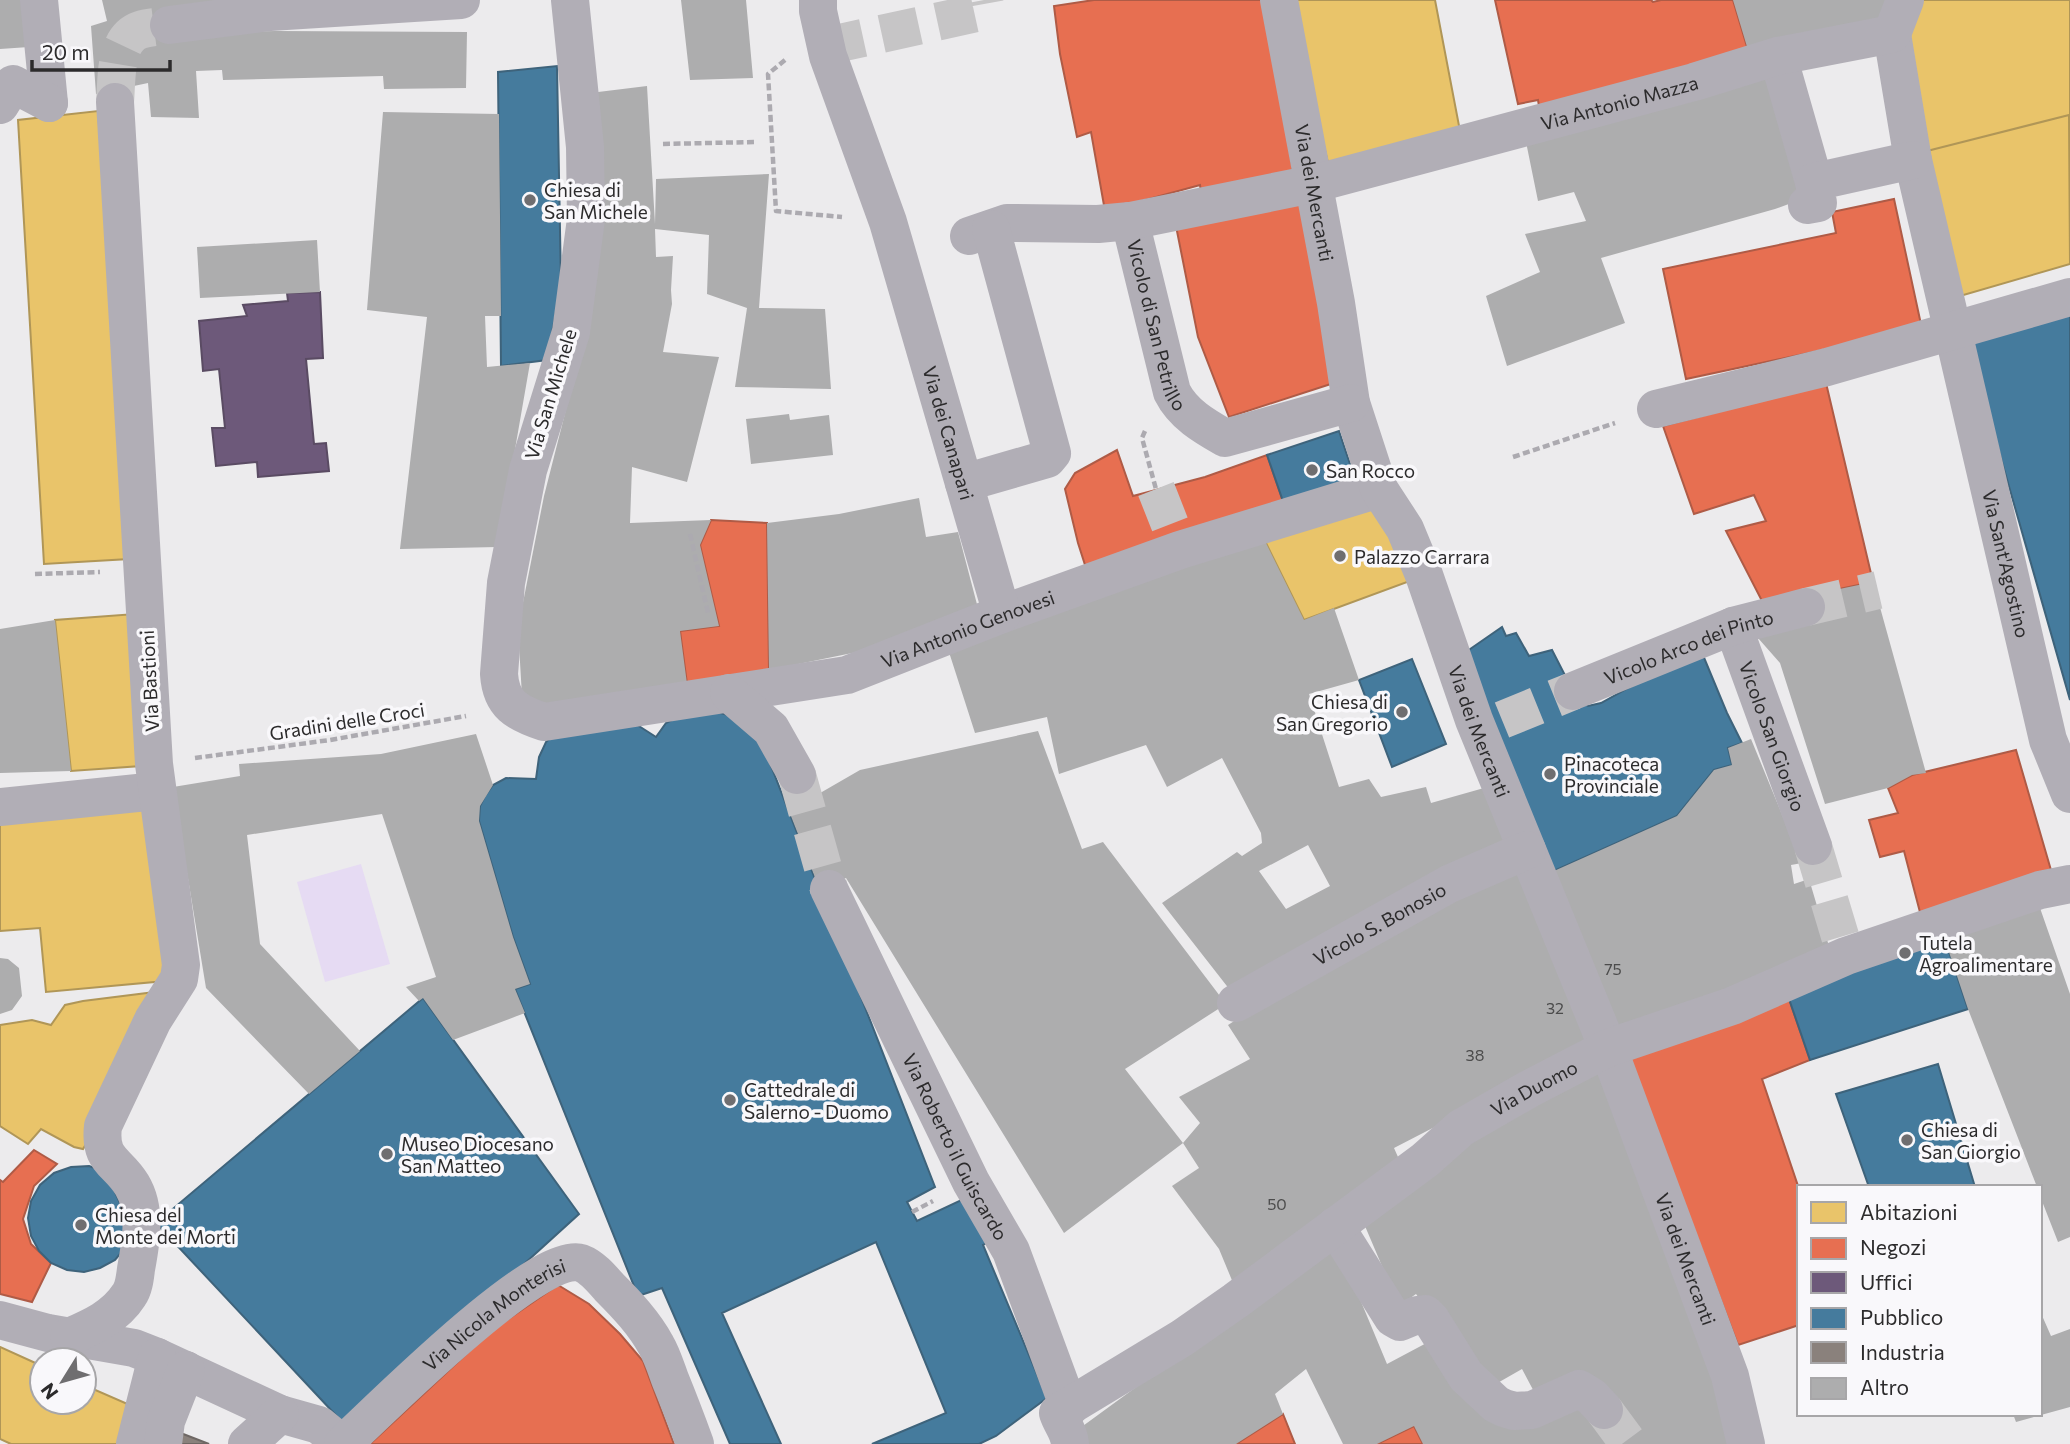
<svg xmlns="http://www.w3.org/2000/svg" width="2070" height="1444" viewBox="0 0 2070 1444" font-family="Commissioner,sans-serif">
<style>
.green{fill:#e6dbf3}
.homes{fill:#e9c46a;stroke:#b09657;stroke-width:2}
.shops{fill:#e76f51;stroke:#af5b46;stroke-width:2}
.offices{fill:#6d597a;stroke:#5a4b63;stroke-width:2}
.public{fill:#457b9d;stroke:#3e637b;stroke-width:2}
.industry{fill:#8a817c;stroke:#6e6764;stroke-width:2}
.building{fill:#adadae;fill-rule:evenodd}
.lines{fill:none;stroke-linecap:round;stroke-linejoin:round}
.minor-tunnel{stroke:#c6c5c6;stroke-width:38;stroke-dasharray:38 19;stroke-linecap:butt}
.path{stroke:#acaab0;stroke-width:4.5;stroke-dasharray:7 3.5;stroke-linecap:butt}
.minor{stroke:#b1aeb6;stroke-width:38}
.poi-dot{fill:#6f6e70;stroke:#f9f8fb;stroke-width:2.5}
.labels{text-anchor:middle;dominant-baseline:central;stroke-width:7;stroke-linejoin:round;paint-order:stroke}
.number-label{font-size:16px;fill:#4c4c4c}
.street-label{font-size:19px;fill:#2c2b2c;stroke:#f9f8fb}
.poi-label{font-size:19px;fill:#2c2b2c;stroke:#f9f8fb;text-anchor:start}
</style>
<rect width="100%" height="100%" fill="#ecebed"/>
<path class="green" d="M361 864 390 964 325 982 297 882Z"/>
<path class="homes" d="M1290 0H1435L1460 131 1328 163Z
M1911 0H2070V120L2069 115 1927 151 1900 24Z
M98 111 129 559 44 564 18 120Z
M2069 115 2070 264 1960 296 1927 151Z
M1377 500 1418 578 1304 620 1262 535Z
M135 614 141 766 71 771 55 620Z
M149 803 165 981 46 992 40 928 0 931V816Z
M155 992 97 1126 83 1149 74 1147 41 1129 28 1144 0 1126V1025L32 1020 51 1025 65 1005 83 1001Z
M0 1347 42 1366V1402H84V1385L139 1409 122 1444H11L0 1439Z"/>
<path class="shops" d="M1094 0H1265L1294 177 1202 198 1200 185 1105 211 1091 132 1077 137 1060 54 1054 6Z
M1495 0H1651L1653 2 1661 0H1733L1748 50 1540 112 1538 100 1518 104Z
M1303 199 1340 381 1229 417 1198 337 1175 221Z
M1894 199 1922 329 1686 379 1663 269 1836 233 1832 212Z
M1826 383 1873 582 1801 597 1762 601 1726 531 1766 521 1754 495 1694 514 1663 426Z
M1117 450 1133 496 1205 477 1267 455 1286 510 1086 568 1078 543 1065 489 1075 473Z
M711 520 767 523 769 670 687 684 680 631 719 626 700 545Z
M2016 750 2053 877 1921 916 1904 851 1880 857 1869 820 1898 813 1888 788 1912 775Z
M1788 996 1810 1060 1762 1079 1799 1189V1325L1738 1345 1629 1059Z
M34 1150 57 1164 34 1186 23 1219 31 1244 51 1263 32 1302 0 1294V1180L3 1182Z
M558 1285 589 1304 620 1334 643 1361 674 1444H370L491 1331Z
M1283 1414 1295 1444H1236Z
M1414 1426 1423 1444H1377Z"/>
<path class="offices" d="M320 292 323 358 306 359 314 444 326 443 329 471 258 477 257 462 216 466 212 428H225L219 369 203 371 199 321 247 316 243 305 288 301 287 293Z"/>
<path class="public" d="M557 66 561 285 547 360 501 366 498 72Z
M2070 307V700L1966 336Z
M1339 431 1357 485 1286 510 1267 455Z
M1502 627 1506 636 1516 633 1529 656 1552 650 1573 691 1588 706 1601 703 1700 648 1727 713 1742 743 1728 748 1732 765 1714 770 1677 816 1545 875 1460 656Z
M1412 659 1446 744 1392 767 1359 680Z
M713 711 754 722 935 1187 907 1202 917 1221 972 1195 992 1240 983 1245 1047 1398 996 1436 979 1444H872L946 1413 876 1242 722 1313 781 1444H730L662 1288 638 1296 515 989 530 984 513 937 479 821 480 806 485 796 493 785 506 778 536 779 539 757 546 742 560 729 631 721 656 737 666 723 680 716Z
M1941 928 1968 1009 1810 1060 1788 996Z
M423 998 579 1214 346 1426 156 1223Z
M1938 1064 1975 1187H1869L1836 1094Z
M89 1166 106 1172 133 1232 126 1247 115 1260 100 1268 84 1272 67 1270 51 1263 39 1251 31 1236 28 1218 31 1201 40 1185 54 1173 71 1167Z"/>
<path class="industry" d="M178 1432 209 1444H174Z"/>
<path class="building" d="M0 0H26L29 47 0 49Z
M102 0H260L160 34 275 31 467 32 466 88 384 89 383 76 223 80 222 70 196 71 199 118 151 117 148 83 96 94 91 26 107 21Z
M681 0H746L753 78 690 80Z
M1733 0H1887L1890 15 1748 50Z
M1767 73 1805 198 1775 209 1601 258 1625 323 1507 366 1486 296 1540 272 1525 234 1586 221 1574 192 1538 201 1526 142Z
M647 86 655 224 656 179 769 174 759 308 825 309 831 389 735 387 747 308 707 294 709 235 655 229 656 257 673 256 671 290 672 304 663 352 719 357 687 482 632 467 630 523 711 520 700 545 719 626 680 631 687 684 523 713 518 628 544 496 587 327 590 93Z
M383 112 499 114 501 316H485L487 367 530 363 498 547 400 549 427 317 367 310Z
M317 240 320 292 200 298 197 247Z
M789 414 790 420 829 415 833 455 751 464 746 419Z
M919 498 926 537 958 532 979 612 862 651 769 670 767 523 839 514Z
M1262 535 1304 620 1334 608 1359 680 1309 694 1339 787 1369 779 1381 797 1426 787 1431 803 1484 788 1512 849 1230 990 1162 903 1237 852 1242 856 1262 843 1261 833 1222 758 1167 787 1146 745 1059 774 1047 717 975 733 948 649ZM1308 845 1330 886 1286 909 1259 871Z
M1873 582 1926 773 1912 775 1888 788 1825 804 1780 663 1758 638 1801 597Z
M55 620 71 771 0 773V629Z
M1038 731 1082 849 1103 842 1226 1004 1125 1069 1183 1143 1064 1233 846 878 820 890 789 811 860 770Z
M476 734 493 785 480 806 479 821 513 937 530 984 515 989 525 1013 453 1040 423 998 419 1001 406 987 436 977 382 814 247 835 260 944 360 1051 309 1094 206 988 173 787 240 776 239 764 381 754Z
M1751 739 1802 863 1791 865 1794 884 1809 879 1831 953 1610 1038 1545 875 1677 816 1714 770 1732 765 1728 748Z
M1521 859 1593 1045 1394 1148 1402 1166 1236 1290 1219 1249 1172 1186 1199 1168 1183 1143 1200 1123 1179 1097 1250 1059 1228 1025 1353 945Z
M2040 908 2070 994V1237L2058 1242 2040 1196V1187H2037L1968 1009 1941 928Z
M0 958 8 959 19 968 22 996 12 1010 0 1014Z
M1597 1061 1710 1355 1730 1444H1423L1414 1426 1377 1444H1343L1306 1369 1275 1394 1283 1414 1236 1444H1082L1076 1431 1202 1339 1337 1244 1387 1364 1434 1339 1481 1405 1540 1403 1522 1369 1487 1389 1416 1294 1399 1306 1362 1219 1494 1121Z
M2040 1311 2051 1336 2070 1329V1407L2016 1422 2013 1414H2040Z"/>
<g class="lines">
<path class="minor-tunnel" d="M826 46 986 11 984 0
M115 102C117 79 114 39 140 30 149 27 159 27 169 25
M1156 489 1180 550
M1806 607 1878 590
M1502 720 1573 691
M797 775 829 889
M1813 846 1846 956
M1604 1410 1629 1444"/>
<path class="path" d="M785 60 768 74 776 211 842 217
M663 144 754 142
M1145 431 1142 438 1156 489
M1513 457 1615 423
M690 534 708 613
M35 574 100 572
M195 758 330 740 466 716
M912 1212 933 1201"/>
<g class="minor">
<path d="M39 0 49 103"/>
<path id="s1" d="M570 0 585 147 586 219 571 332 528 470 506 583 499 674C501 705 517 713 544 722L847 675 1002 614 1180 550 1379 489"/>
<path id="s2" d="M818 0V11L828 56 888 222 1002 614"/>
<path id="s3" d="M1279 0 1336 303 1351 403 1379 489 1405 529 1424 575 1474 720 1608 1048 1730 1376 1746 1444"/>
<path d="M169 25 270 12 461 0"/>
<path id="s4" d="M1892 34 1913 160 2048 740 2070 794"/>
<path d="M1778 56 1814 182"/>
<path d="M0 105 13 84 49 103"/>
<path d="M1807 205 1818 203 1814 182 1913 160"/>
<path id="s5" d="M1130 221 1172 392C1183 414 1204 426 1225 438L1351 403"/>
<path id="s6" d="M969 236 1007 223 1098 224 1130 221 1313 184 1694 82 1778 56 1892 34 1905 0"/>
<path d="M1656 409 1827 367 2070 297"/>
<path d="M964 483 1047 459 1052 453 991 229"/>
<path id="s7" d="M1733 626 1813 846"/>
<path id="s8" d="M1573 691 1733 626 1806 607"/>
<path d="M729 693 771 729 797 775"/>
<path d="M0 807 157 791"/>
<path id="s9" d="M829 889 971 1182 1011 1251 1069 1408"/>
<path id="s10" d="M1236 1003 1449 884 1527 850"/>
<path d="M1335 1226 1393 1318 1400 1322 1417 1315 1425 1314 1431 1320 1466 1376 1496 1404 1504 1408 1514 1411 1532 1410 1579 1389 1592 1397 1604 1410"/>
<path d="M0 1320 48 1333 134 1348 157 1357 280 1414 319 1425 342 1444"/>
<path d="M69 1337C92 1327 115 1317 129 1295 134 1288 135 1277 136 1269 141 1242 147 1210 132 1185 117 1160 99 1162 103 1126L153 1020 179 979 181 965 154 764 115 102"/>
<path d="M135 1444 157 1357"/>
<path d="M163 1444 166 1421 186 1370"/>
<path d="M247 1444 280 1414"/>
<path id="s11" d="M343 1444C379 1411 539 1249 581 1263 592 1267 602 1279 609 1287 627 1305 644 1323 656 1345 662 1355 666 1368 670 1379 679 1401 687 1422 695 1444"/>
<path id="s12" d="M1070 1444C1069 1431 1062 1425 1058 1413L1182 1338 1235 1301 1425 1160 1461 1128 1529 1089 1608 1048 1732 1006 1846 956 2040 890 2070 884"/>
</g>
</g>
<g class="poi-dot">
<circle cx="530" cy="200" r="7"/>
<circle cx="1312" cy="470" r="7"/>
<circle cx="1340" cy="556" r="7"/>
<circle cx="1402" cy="712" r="7"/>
<circle cx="1550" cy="774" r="7"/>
<circle cx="1905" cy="953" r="7"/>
<circle cx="730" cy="1100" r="7"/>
<circle cx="1907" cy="1140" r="7"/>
<circle cx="387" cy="1154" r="7"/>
<circle cx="81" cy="1225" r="7"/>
</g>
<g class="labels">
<g class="number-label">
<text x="1613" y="968">75</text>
<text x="1555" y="1007">32</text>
<text x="1475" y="1054">38</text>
<text x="1277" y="1203">50</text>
</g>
<g class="street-label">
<text stroke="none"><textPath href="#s6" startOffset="667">Via Antonio Mazza</textPath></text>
<text stroke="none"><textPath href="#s3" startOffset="196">Via dei Mercanti</textPath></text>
<text stroke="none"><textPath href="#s5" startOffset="107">Vicolo di San Petrillo</textPath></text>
<text transform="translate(550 394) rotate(-73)">Via San Michele</text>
<text stroke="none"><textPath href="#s2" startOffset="453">Via dei Canapari</textPath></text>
<text stroke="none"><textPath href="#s4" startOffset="542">Via Sant'Agostino</textPath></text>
<text stroke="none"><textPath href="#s1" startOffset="1192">Via Antonio Genovesi</textPath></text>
<text stroke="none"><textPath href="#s8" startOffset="124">Vicolo Arco dei Pinto</textPath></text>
<text transform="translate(149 681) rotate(-93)">Via Bastioni</text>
<text transform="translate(347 721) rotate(-9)">Gradini delle Croci</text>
<text stroke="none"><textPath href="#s3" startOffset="763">Via dei Mercanti</textPath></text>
<text stroke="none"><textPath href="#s7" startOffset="117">Vicolo San Giorgio</textPath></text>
<text stroke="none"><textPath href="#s10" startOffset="164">Vicolo S. Bonosio</textPath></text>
<text stroke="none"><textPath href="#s12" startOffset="611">Via Duomo</textPath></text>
<text stroke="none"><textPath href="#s9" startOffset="287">Via Roberto il Guiscardo</textPath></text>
<text stroke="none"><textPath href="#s3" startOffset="1330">Via dei Mercanti</textPath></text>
<text stroke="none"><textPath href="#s11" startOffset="200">Via Nicola Monterisi</textPath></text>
</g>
<g class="poi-label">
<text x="544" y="189">Chiesa di<tspan x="544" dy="22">San Michele</tspan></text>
<text x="1326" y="470">San Rocco</text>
<text x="1354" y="556">Palazzo Carrara</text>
<text x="1388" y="701" text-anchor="end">Chiesa di<tspan x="1388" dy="22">San Gregorio</tspan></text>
<text x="1564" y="763">Pinacoteca<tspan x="1564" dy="22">Provinciale</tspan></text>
<text x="1919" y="942">Tutela<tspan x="1919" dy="22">Agroalimentare</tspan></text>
<text x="744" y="1089">Cattedrale di<tspan x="744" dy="22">Salerno - Duomo</tspan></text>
<text x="1921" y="1129">Chiesa di<tspan x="1921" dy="22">San Giorgio</tspan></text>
<text x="401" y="1143">Museo Diocesano<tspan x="401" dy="22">San Matteo</tspan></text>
<text x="95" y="1214">Chiesa del<tspan x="95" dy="22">Monte dei Morti</tspan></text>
</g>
</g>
<rect x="1797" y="1185" width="245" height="231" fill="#f9f8fb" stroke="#a7a6a8" stroke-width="2"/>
<rect x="1811" y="1202" width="35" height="21" fill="#e9c46a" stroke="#a7a6a8" stroke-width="2"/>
<text x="1860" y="1220" font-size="21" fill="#2c2b2c">Abitazioni</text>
<rect x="1811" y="1238" width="35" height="21" fill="#e76f51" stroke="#a7a6a8" stroke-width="2"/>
<text x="1860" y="1255" font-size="21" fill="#2c2b2c">Negozi</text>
<rect x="1811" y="1272" width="35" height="21" fill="#6d597a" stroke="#a7a6a8" stroke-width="2"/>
<text x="1860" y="1290" font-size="21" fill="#2c2b2c">Uffici</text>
<rect x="1811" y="1308" width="35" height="21" fill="#457b9d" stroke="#a7a6a8" stroke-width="2"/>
<text x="1860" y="1325" font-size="21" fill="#2c2b2c">Pubblico</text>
<rect x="1811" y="1342" width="35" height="21" fill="#8a817c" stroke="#a7a6a8" stroke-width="2"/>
<text x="1860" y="1360" font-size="21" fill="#2c2b2c">Industria</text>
<rect x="1811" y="1378" width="35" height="21" fill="#adadae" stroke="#a7a6a8" stroke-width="2"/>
<text x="1860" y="1395" font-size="21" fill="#2c2b2c">Altro</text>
<g transform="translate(63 1381) rotate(233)"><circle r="33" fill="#f9f8fb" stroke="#a7a6a8" stroke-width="2"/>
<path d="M0-5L12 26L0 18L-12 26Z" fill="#6f6e70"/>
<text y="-10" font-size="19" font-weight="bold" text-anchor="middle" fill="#2c2b2c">N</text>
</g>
<path d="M32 60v10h138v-10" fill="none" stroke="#2c2b2c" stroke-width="3.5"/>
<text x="42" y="60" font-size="21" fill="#2c2b2c" stroke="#f9f8fb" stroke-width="5" paint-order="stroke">20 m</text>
</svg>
